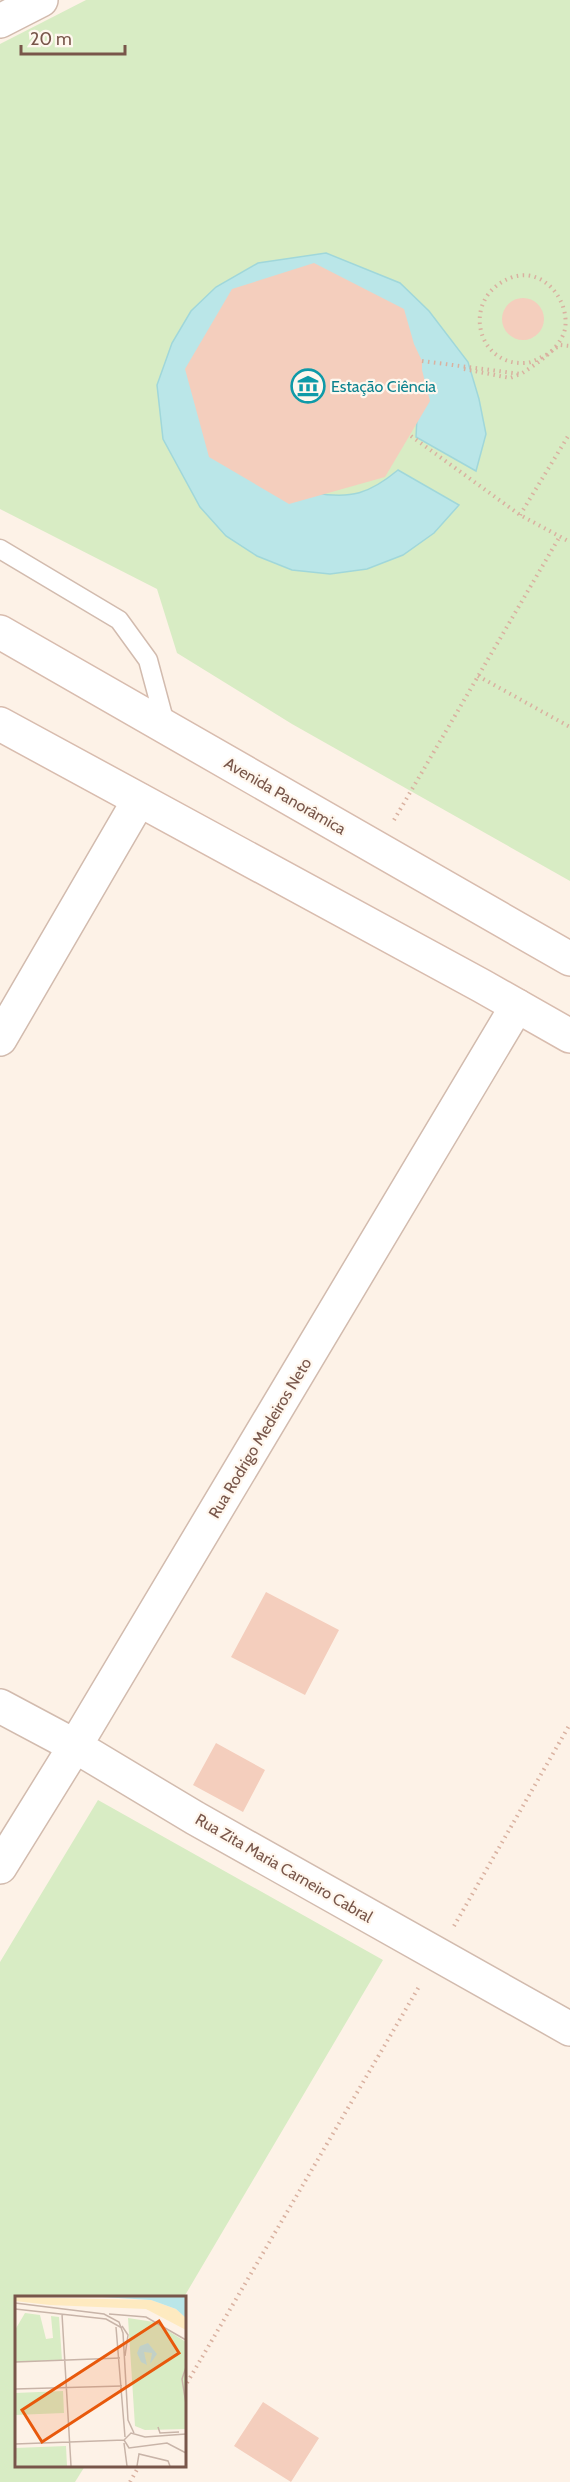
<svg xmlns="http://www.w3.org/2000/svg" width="570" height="2482" viewBox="0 0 570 2482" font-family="Cabin,sans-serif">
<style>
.green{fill:#d8ecc4}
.water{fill:#bae6e8;stroke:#a0d7da;stroke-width:1.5}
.building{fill:#f4cebd}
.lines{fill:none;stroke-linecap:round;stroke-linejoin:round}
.lane-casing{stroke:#d2bbae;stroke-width:21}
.street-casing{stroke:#d2bbae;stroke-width:36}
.secondary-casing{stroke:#d8bcae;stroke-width:36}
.path{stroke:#d9b1a0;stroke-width:4;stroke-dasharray:1.5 4.5;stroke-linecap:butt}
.lane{stroke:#fff;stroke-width:18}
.street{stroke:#fff;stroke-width:33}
.secondary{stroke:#fff;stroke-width:33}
.path-bridge{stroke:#d9b1a0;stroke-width:4;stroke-dasharray:1.5 4.5;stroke-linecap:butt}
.labels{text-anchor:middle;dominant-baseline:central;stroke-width:4.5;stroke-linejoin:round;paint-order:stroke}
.culture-label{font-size:16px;fill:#0d838f;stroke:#fff7ee;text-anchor:start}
.street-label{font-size:16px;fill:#78564a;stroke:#fff7ee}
.inset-road{fill:none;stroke:#c8b4a8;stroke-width:1.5}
.view{fill:#e8590c;fill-opacity:0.15;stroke:#e8590c;stroke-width:3}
.inset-edge{fill:none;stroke:#78564a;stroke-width:3}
</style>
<rect width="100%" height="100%" fill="#fdf2e7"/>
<path class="green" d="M86 0H570V881L292 724 177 653 157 589 0 509V44Z
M98 1800 383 1960 184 2297 16 2298V2466H85L75 2482H0V1962Z"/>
<path class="water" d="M326 253 400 283 429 311 468 362 479 399 486 434 476 471 416 437 417 417 315 493C351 499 369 494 398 470L459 505 434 533 403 555 367 569 330 574 292 570 257 556 226 536 200 507 163 439 157 385 172 343 191 311 216 287 258 263Z"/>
<path class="building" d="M314 263 404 309 414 344 422 361V370L430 401 385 477 289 504 209 457 185 369 232 289Z
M502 319a21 21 0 1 1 42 0a21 21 0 1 1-42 0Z
M266 1592 339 1630 305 1695 231 1657Z
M216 1743 265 1770 243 1812 193 1785Z
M263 2402 319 2438 291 2482 234 2446Z"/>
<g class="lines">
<defs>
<path id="lane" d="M0 549 119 620 148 660 166 727"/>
<path id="street" d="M0 21 41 0
M0 1039 139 800
M0 1706 75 1746 195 1818 570 2029
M0 1867 75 1746 517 1006"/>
<path id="secondary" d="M0 632 570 959
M0 724 482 986 570 1036"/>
</defs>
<use href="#lane" class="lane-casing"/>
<use href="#street" class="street-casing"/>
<use href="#secondary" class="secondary-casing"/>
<path class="path" d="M546 355 560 345 570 346
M411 436 520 515 570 542
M520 515 570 433
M478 676 570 727
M394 820 560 536
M454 1926 570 1724
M184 2388 420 1985
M130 2482 139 2466"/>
<use href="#lane" class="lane"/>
<use href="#street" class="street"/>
<use href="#secondary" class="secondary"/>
<path class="path-bridge" d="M422 361 521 374C537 363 560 350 565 329 570 300 543 267 513 277 460 295 475 366 525 363 532 363 539 358 546 355
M464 369 510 378 518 375"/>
</g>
<defs>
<symbol id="museum-ring" viewBox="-11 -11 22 22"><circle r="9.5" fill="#fff7ee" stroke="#0f9aa8" stroke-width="1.5"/><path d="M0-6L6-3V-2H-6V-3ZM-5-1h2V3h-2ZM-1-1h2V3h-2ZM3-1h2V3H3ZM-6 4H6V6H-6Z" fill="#0f9aa8"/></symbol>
</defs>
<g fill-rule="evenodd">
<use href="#museum-ring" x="289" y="367" width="38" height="38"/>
</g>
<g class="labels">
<g class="culture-label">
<text x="331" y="386">Estação Ciência</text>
</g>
<g class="street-label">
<text transform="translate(285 796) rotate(30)">Avenida Panorâmica</text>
<text transform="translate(260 1438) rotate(-59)">Rua Rodrigo Medeiros Neto</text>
<text transform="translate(284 1868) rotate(30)">Rua Zita Maria Carneiro Cabral</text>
</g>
</g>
<g transform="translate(15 2296)">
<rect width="171" height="171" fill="#fdf2e7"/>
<path d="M10 17 25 19 31 43 38 42 36 20 44 21 47 64 0 66V34ZM113 22 139 26 171 46V133L130 134 120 130ZM48 95 49 117 0 119V97ZM51 150 52 170H2L0 152Z" fill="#d8ecc4"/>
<path d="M0 1 136 4 161 13 171 22V34L131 13 35 9 0 5Z" fill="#feeac0"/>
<path d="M87 1H171V22L161 13 136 4ZM133 47 142 58 135 68 137 57 129 56 132 69 126 66 122 57 125 50Z" fill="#bae6e8"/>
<path class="inset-road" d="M0 7 89 18 104 26 108 37 113 124 119 137M0 13 91 23 107 32M47 18 56 170M94 18 131 21 171 44M107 30 113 39 110 60M101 31 110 141M0 66 105 62M171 71 167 83 171 108M0 93 107 90M143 131 145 137 164 136M171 138 130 141 116 137 109 144 114 152 152 147 171 157M109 147 112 170M0 148 109 144M122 170 124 158 153 165 155 170"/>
<path class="view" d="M144 25 164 57 27 146 7 114Z"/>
<rect width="171" height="171" class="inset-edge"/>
</g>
<path d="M21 45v9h104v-9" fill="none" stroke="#78564a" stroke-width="3"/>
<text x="30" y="45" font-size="18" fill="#78564a" stroke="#fff7ee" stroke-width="4.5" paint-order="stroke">20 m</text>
</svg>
